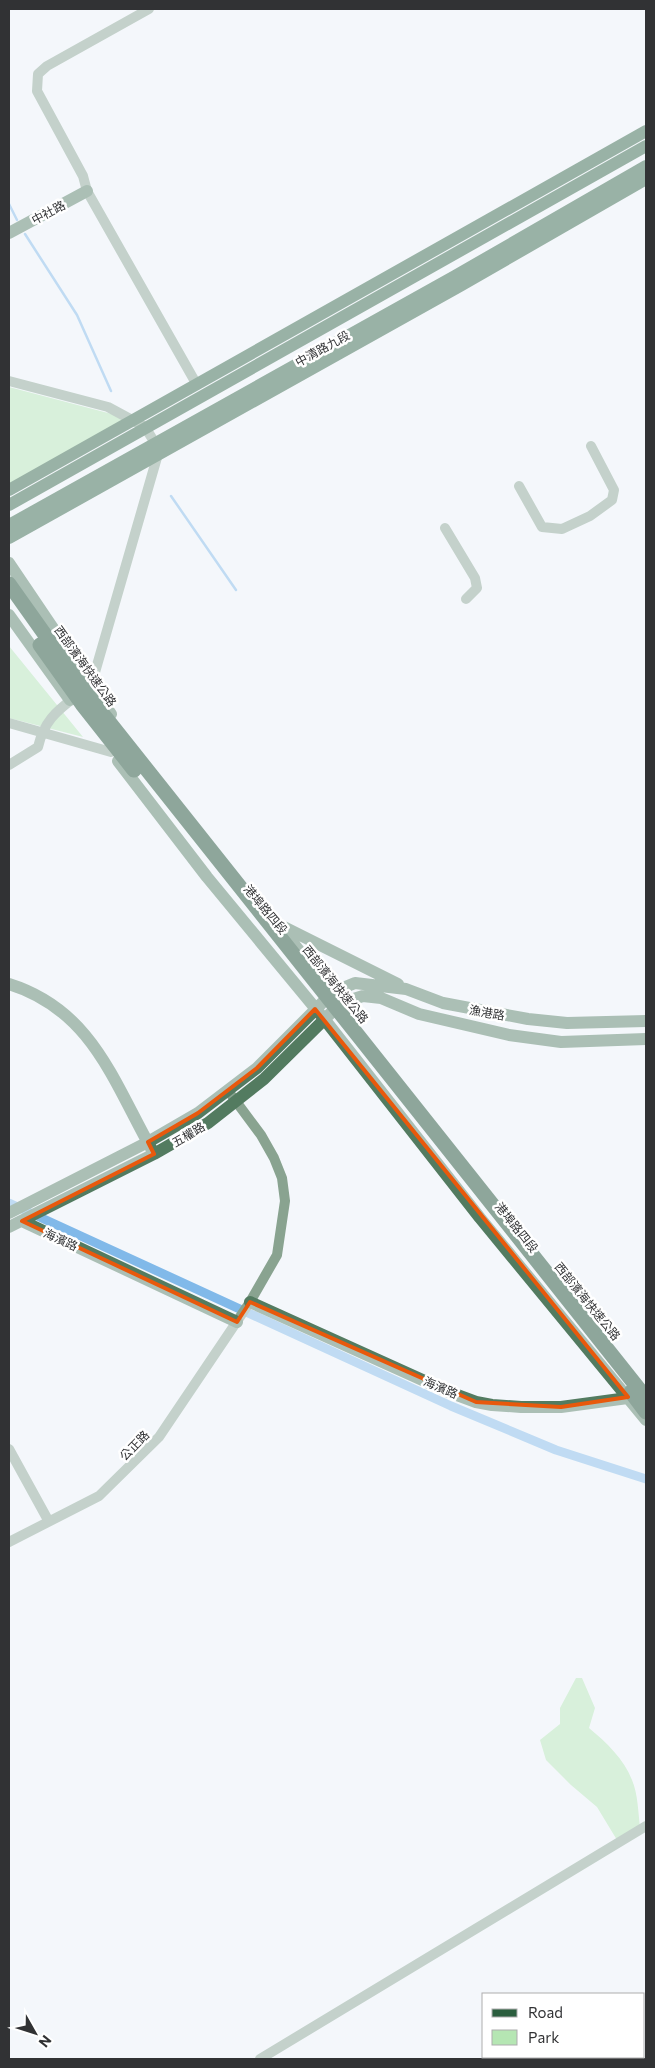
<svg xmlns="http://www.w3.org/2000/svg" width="655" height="2068" viewBox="0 0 655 2068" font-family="Commissioner,'Noto Sans TC',sans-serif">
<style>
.green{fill:#b5e6b3}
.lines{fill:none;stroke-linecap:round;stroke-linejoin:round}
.stream{stroke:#81b9e9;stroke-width:2.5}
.canal{stroke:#81b9e9;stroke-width:9}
.street{stroke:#89a390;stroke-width:10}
.secondary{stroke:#537b60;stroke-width:12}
.primary{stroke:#2b5e3e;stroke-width:12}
.highway{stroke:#124427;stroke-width:15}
.marked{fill:none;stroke:#e8590c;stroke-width:4;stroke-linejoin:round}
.labels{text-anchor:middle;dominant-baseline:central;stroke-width:5;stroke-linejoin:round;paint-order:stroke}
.street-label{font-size:12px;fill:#313234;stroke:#fff}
</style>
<rect width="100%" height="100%" fill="#f4f7fb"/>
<path class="green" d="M9 387 127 418 9 485Z
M9 646 83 737 9 718Z
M576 1678H582L595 1708 589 1728C606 1742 624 1759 632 1780 638 1794 638 1812 640 1827L617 1840 597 1807 571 1785 546 1760 540 1740 560 1724V1708Z"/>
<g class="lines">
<path class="stream" d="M9 204 17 220
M25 234 77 315 111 391
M171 496 236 590"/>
<path class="canal" d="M9 1203 451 1406 556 1450 646 1479"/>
<path class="street" d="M149 9 47 66 38 74 37 91 83 176 87 191 197 385
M9 381 108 407 145 427 155 443 158 454 91 686 89 687
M519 486 542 527 562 529 590 516 612 500 614 490 591 446
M445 528 475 578 477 588 466 599
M9 723 111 752
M9 765 38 747C44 722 55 712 75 697
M9 1449 48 1520
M9 1542 99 1496 159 1437 250 1302 277 1255 285 1201 282 1178 274 1158 261 1135 232 1096
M260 2059 646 1826"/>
<path class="secondary" d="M9 233 87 191
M9 563 111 714
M9 615 70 700
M118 761 207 877 325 1020 480 1218 646 1420
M267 910 346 1010
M284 927 398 984
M9 984C92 1010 113 1081 152 1150
M9 1213 148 1142 198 1113 257 1068 333 992 355 983 406 989 443 1003 528 1019 567 1023 646 1021
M22 1221 237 1322
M9 1227 154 1154 208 1123 264 1079 341 1003 363 996 381 998 419 1014 509 1035 561 1042 646 1039
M250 1302 449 1392 476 1402 492 1405 521 1407H561L635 1397"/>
<path class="primary" d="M9 490 646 131
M9 505 646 146
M9 525 455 276 646 166
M9 538 460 286 646 179"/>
<path class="highway" d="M9 584 90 698 646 1398
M40 645 82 704 134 770
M631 1392 646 1412"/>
</g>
<path d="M0 0H655V2068H0ZM315 1009 628 1397 561 1407 476 1402 250 1302 237 1322 22 1221 154 1154 148 1142 198 1113 257 1068Z" fill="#f4f7fb" fill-opacity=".55" fill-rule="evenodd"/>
<path class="marked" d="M315 1009 628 1397 561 1407 476 1402 250 1302 237 1322 22 1221 154 1154 148 1142 198 1113 257 1068Z"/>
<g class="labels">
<g class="street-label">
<text transform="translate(48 212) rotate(-28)">中社路</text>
<text transform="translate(322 348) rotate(-29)">中清路九段</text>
<text transform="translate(86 666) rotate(54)">西部濱海快速公路</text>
<text transform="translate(266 909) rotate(50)">港埠路四段</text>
<text transform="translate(336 984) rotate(51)">西部濱海快速公路</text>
<text transform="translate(487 1012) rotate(10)">漁港路</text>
<text transform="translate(188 1134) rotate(-31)">五權路</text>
<text transform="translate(517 1227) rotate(51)">港埠路四段</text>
<text transform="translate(61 1239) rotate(25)">海濱路</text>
<text transform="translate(588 1301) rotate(51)">西部濱海快速公路</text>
<text transform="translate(441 1387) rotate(23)">海濱路</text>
<text transform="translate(134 1445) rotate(-46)">公正路</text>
</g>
</g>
<rect width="655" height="2068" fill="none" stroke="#313234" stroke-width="20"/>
<rect x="482" y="1993" width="162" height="65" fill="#ffffff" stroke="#adadae"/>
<rect x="492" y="2009" width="25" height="8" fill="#2b5e3e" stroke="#adadae"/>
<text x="528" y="2018" font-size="15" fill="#313234">Road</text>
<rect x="492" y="2030" width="25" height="15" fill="#b5e6b3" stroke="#adadae"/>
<text x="528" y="2043" font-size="15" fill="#313234">Park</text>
<g transform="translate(35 2033) rotate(129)" stroke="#ffffff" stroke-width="4" paint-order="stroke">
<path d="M0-4L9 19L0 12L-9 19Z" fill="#313234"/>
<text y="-8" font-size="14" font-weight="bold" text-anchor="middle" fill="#313234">N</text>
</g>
</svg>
